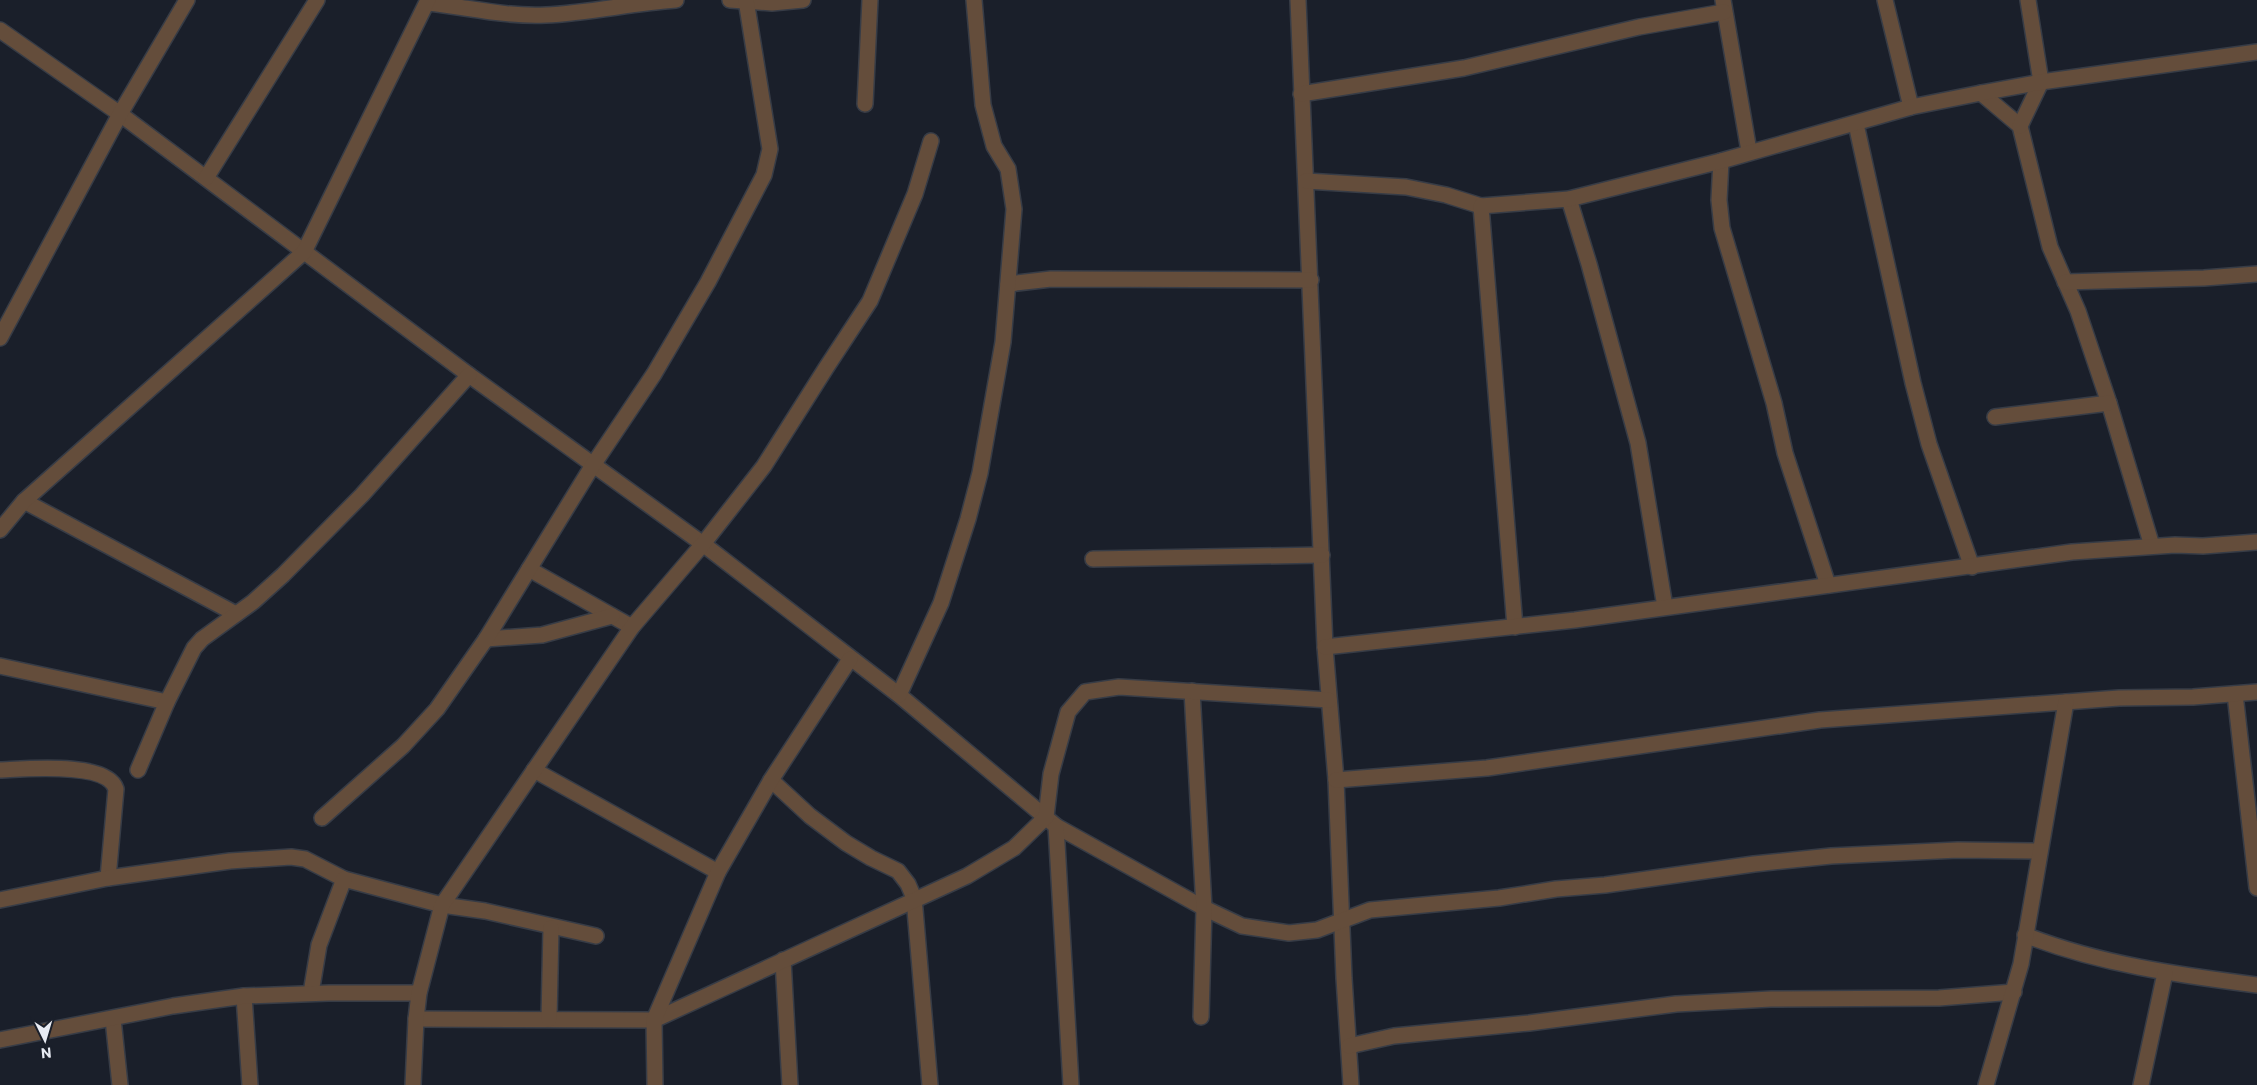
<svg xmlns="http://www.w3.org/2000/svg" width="2257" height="1085" font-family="Commissioner,sans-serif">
	<rect width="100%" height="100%" fill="#1a1f2a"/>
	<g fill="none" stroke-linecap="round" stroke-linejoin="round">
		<g stroke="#373c46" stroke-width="18">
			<g id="street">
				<path d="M730 0 772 3 803 0"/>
				<path d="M1298 0 1325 647 1336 780 1344 978 1351 1085"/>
				<path d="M1723 0 1749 151"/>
				<path d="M1885 0 1911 107"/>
				<path d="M428 3C467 7 506 17 546 15 590 13 632 3 676 0"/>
				<path d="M0 30 120 114 469 375 703 544 899 695 1056 826 1204 908 1242 926 1289 933 1317 930 1370 910 1499 898 1556 889 1605 885 1754 864 1831 856 1958 850 2039 851"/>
				<path d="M1981 93 2020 126 2050 247 2078 311 2109 403 2152 546"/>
				<path d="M1301 94 1464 68 1639 27 1724 12"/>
				<path d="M865 104 870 0"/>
				<path d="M1856 124 1913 383 1929 444 1972 567"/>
				<path d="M2020 126 2041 82 2028 0"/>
				<path d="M1721 161 1719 200 1722 228 1774 403 1785 453 1828 585"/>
				<path d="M206 178 317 0"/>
				<path d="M1306 181 1406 187 1446 195 1481 206"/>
				<path d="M1569 199 1589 264 1638 443 1665 607"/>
				<path d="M2065 282 2204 278 2257 274"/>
				<path d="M1008 284 1051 279 1311 280"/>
				<path d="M0 338 120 114 187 0"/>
				<path d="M1995 417 2109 403"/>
				<path d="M24 501 236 614"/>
				<path d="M0 530 24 501 304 252 428 0"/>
				<path d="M1093 559 1322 555"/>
				<path d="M529 569 632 627"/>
				<path d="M1515 627 1481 206 1569 199 1721 161 1911 107 1981 93 2041 82 2257 52"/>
				<path d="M486 639 542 635 612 616"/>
				<path d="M1325 647 1575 620 2072 552 2175 545 2203 546 2257 542"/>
				<path d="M0 666 167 702"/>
				<path d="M1192 691 1204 908 1201 1017"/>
				<path d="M2235 694 2257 888"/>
				<path d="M899 695 941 603 968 519 980 473 1003 342 1014 209 1008 169 994 146 983 105 974 0"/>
				<path d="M0 770C25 769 107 761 116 789L108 878"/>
				<path d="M138 770 167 702 194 648 202 639 253 602 283 575 362 495 469 375"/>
				<path d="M534 770 718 872"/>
				<path d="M771 780 810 816 846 843 871 858 898 871 908 884 914 898 930 1085"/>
				<path d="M1336 780 1487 768 1820 720 2119 698 2193 697 2257 692"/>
				<path d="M322 818 403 746 437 709 486 639 593 465 654 374 708 282 764 175 770 149 746 0"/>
				<path d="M1056 826 1071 1085"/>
				<path d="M0 900 108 878 230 861 291 857 305 859 344 879 442 905 485 911 596 936"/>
				<path d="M2025 935C2099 964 2178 975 2257 985"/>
				<path d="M783 960 790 1085"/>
				<path d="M311 993 319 945 344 879"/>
				<path d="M244 996 250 1085"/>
				<path d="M113 1019 120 1085"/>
				<path d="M416 1019 654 1020 967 876 1014 848 1046 817 1051 774 1068 712 1085 692 1119 687 1329 700"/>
				<path d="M549 1019 551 928"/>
				<path d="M0 1040 173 1006 244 996 329 993H419"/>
				<path d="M1349 1046 1394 1036 1529 1023 1676 1004 1771 999 1939 998 2014 992"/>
				<path d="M413 1085 416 1019 419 993 442 905 632 627 703 544 764 466 826 368 870 301 915 194 931 141"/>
				<path d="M655 1085 654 1020 718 872 771 780 850 659"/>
				<path d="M1986 1085 2021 964 2066 702"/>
				<path d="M2141 1085 2165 973"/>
			</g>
		</g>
		<use href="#street" stroke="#644d3b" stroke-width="15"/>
	</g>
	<g transform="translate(45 1040) rotate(175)" stroke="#1a1f2a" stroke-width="4" paint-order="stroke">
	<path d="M0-4L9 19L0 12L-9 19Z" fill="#e8ebf3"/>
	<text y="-8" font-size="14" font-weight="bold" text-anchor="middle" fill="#e8ebf3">N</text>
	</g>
</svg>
